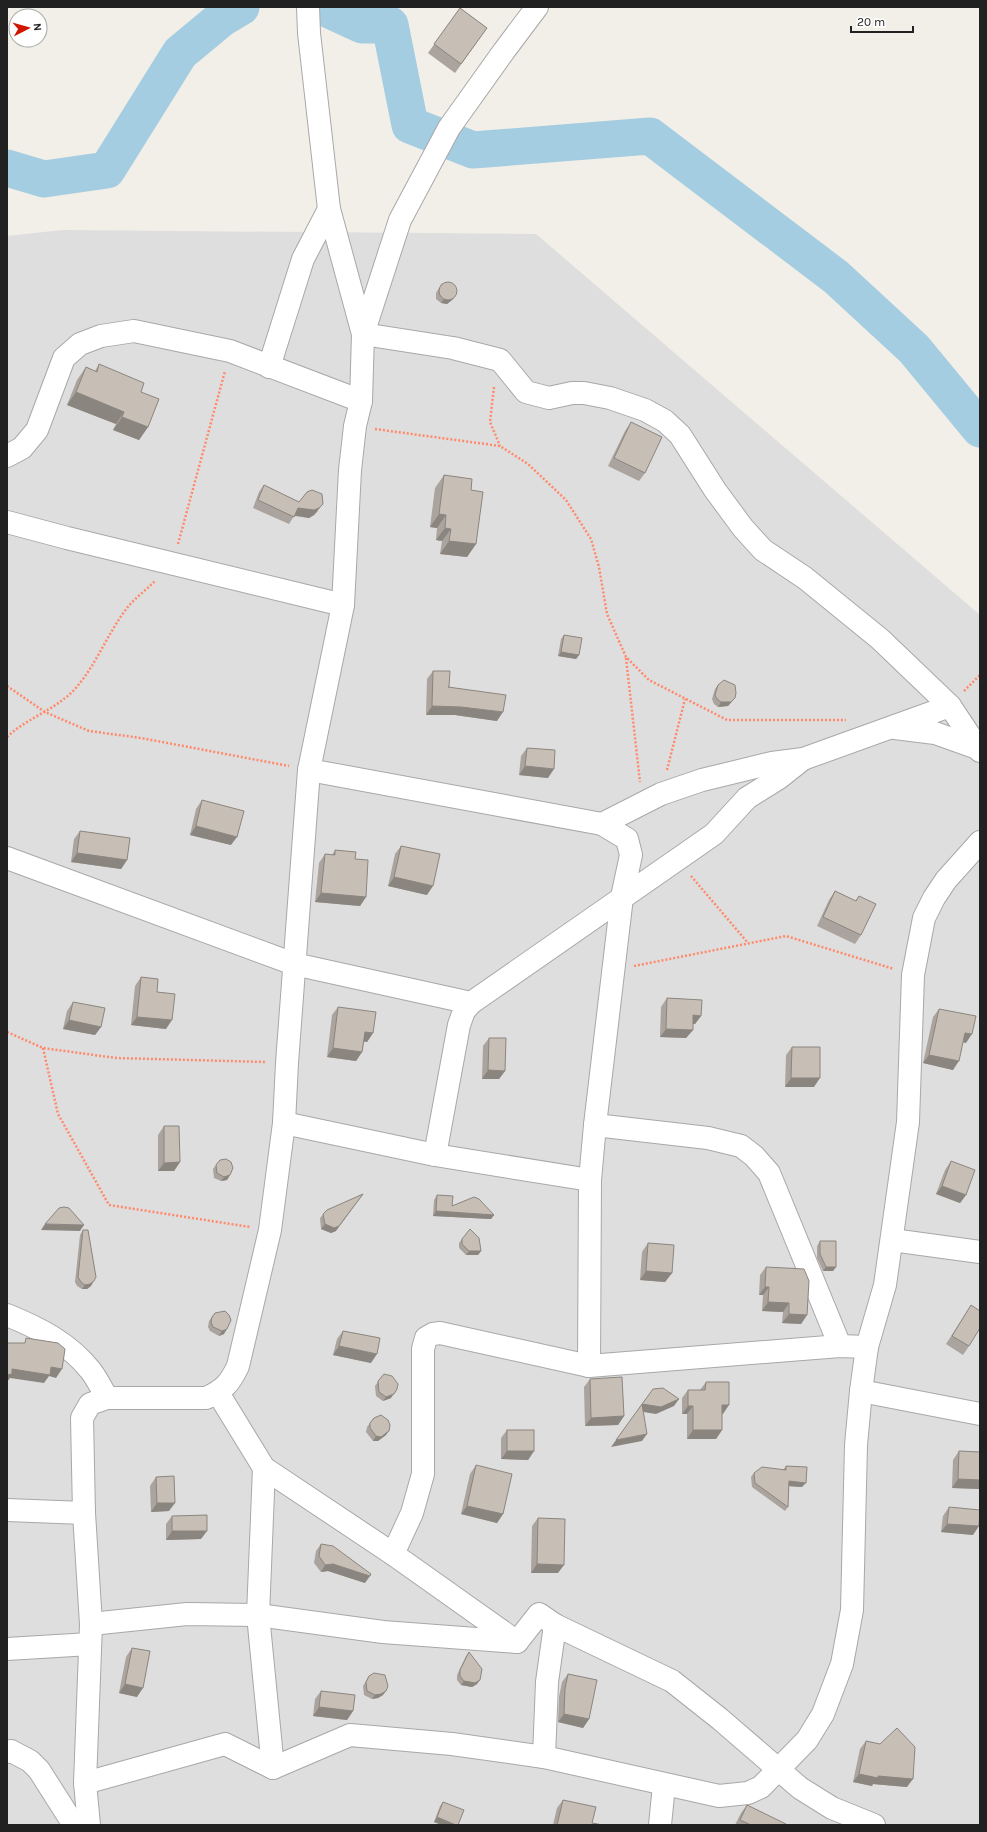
<svg xmlns="http://www.w3.org/2000/svg" width="987" height="1832" font-family="Karla,sans-serif">
	<rect width="100%" height="100%" fill="#f1efe7"/>
	<path fill="#dfdede" d="M62 230 536 234 980 615V1825H7V236Z"/>
	<g fill="none" stroke-linecap="round" stroke-linejoin="round">
		<g stroke="#a5cde1" stroke-width="37">
			<path d="M323 7 362 25H390L410 125 473 150 650 136 836 277 914 349 980 429"/>
			<path d="M7 168 44 179 107 170 180 53 221 19 241 7"/>
		</g>
		<g stroke="#a8a8a8" stroke-width="24">
			<g id="minor">
				<path d="M308 7 309 33 329 209 363 334 453 348 500 360 526 392 549 398 572 393H584L610 398 645 410 665 421 680 435 715 490 743 528 763 550 805 578 880 639 950 706 980 751"/>
				<path d="M269 367 303 259 329 209"/>
				<path d="M7 456 22 448 37 430 64 358 80 344 101 336 134 331 230 351 361 401"/>
				<path d="M7 522 67 538 343 605"/>
				<path d="M895 728 935 733 977 748"/>
				<path d="M309 770 602 824 661 794 702 780 772 763 803 759 950 706"/>
				<path d="M7 858 294 964 471 1003 714 834 747 798 779 778 803 759"/>
				<path d="M284 1123 435 1155 590 1180"/>
				<path d="M595 1125 708 1138 741 1146 754 1156 769 1173 840 1346"/>
				<path d="M435 1155 459 1025 464 1011 471 1003"/>
				<path d="M892 1240 980 1252"/>
				<path d="M7 1315C39 1328 69 1343 91 1371 97 1379 102 1389 107 1398"/>
				<path d="M589 1366 590 1180 595 1125 622 897 631 855 627 839 602 824"/>
				<path d="M861 1391 980 1414"/>
				<path d="M218 1393 264 1468 393 1554 517 1642 539 1614 555 1625 672 1681 720 1719 800 1788 832 1808 874 1825"/>
				<path d="M264 1468 258 1615 273 1768"/>
				<path d="M7 1510 84 1513"/>
				<path d="M393 1554 412 1513 423 1474V1349L426 1338 433 1334 440 1333 589 1366 840 1346 867 1347"/>
				<path d="M91 1624 187 1614 258 1615 383 1632 517 1642"/>
				<path d="M7 1649 90 1644"/>
				<path d="M7 1752 11 1751 30 1761 39 1770 74 1825"/>
				<path d="M544 1757 547 1682 555 1625"/>
				<path d="M85 1783 225 1744 273 1768 350 1735 452 1744 544 1757 719 1796 748 1793 761 1787 807 1740 823 1714 842 1664 852 1610 856 1445 861 1391 867 1347 885 1285 908 1122 913 975 924 918 934 898 946 880 980 842"/>
				<path d="M89 1825 85 1783 91 1624 84 1513 82 1418 90 1404 107 1398H206C224 1390 230 1383 238 1366L270 1230 284 1123 287 1063 309 770 343 605 350 470 355 426 361 401 363 334 400 220 449 128 504 51 537 7"/>
				<path d="M660 1825 664 1785"/>
			</g>
		</g>
		<g stroke="#ff896a" stroke-width="2.5" stroke-dasharray="2 2" stroke-linecap="butt">
			<path d="M494 387 490 422 500 446"/>
			<path d="M375 429 500 446 528 464 566 500 591 539 599 567 607 614 626 657 649 680 727 720H846"/>
			<path d="M178 544 225 371"/>
			<path d="M626 658 640 782"/>
			<path d="M7 686 45 712 89 731 141 738 289 766"/>
			<path d="M964 691 980 675"/>
			<path d="M7 737C27 718 55 710 74 690 96 666 107 634 127 608 135 598 146 590 155 581"/>
			<path d="M667 770 685 699"/>
			<path d="M691 876 748 943"/>
			<path d="M634 966 786 936 894 969"/>
			<path d="M7 1032 43 1048 116 1058 266 1062"/>
			<path d="M43 1048 58 1114 109 1205 250 1227"/>
		</g>
		<use href="#minor" stroke="#fff" stroke-width="22"/>
	</g>
	<g fill="#aba39d">
		<path d="M460 8 487 28 455 73 428 53Z"/>
		<path d="M442 283 455 296 452 300 447 304 441 303 436 299V293Z"/>
		<path d="M99 364 141 392 148 427 139 440 113 430 116 424 67 405 77 380 86 367 95 371Z"/>
		<path d="M631 422 645 473 639 481 608 466 625 431Z"/>
		<path d="M444 475 471 490 476 544 467 557 440 554 442 541 436 540 437 528 430 527 435 488Z"/>
		<path d="M264 485 299 502 318 511 314 515 309 518 294 516 289 524 253 508 259 492Z"/>
		<path d="M564 635 579 655 576 659 558 656 561 639Z"/>
		<path d="M433 671 448 688 497 721 455 715H426L427 679Z"/>
		<path d="M718 685 735 698 728 706 718 707 714 704 712 699 715 689Z"/>
		<path d="M527 748 548 778 519 775 521 756Z"/>
		<path d="M202 800 231 845 190 835 196 809Z"/>
		<path d="M80 831 127 860 121 869 71 862 74 839Z"/>
		<path d="M401 846 427 895 388 886 395 854Z"/>
		<path d="M335 850 355 859 366 897 360 906 315 902 319 863 325 854 332 855Z"/>
		<path d="M835 891 855 901 859 896 861 935 855 944 817 926 829 900Z"/>
		<path d="M141 977 166 1029 131 1025 135 986Z"/>
		<path d="M667 998 701 1016 695 1024H693V1030L686 1038 660 1037 661 1007Z"/>
		<path d="M73 1002 101 1027 95 1035 63 1029 67 1011Z"/>
		<path d="M338 1007 373 1033 367 1042 364 1041 362 1052 356 1061 327 1057 332 1015Z"/>
		<path d="M939 1009 966 1043 963 1042 953 1070 923 1063 933 1017Z"/>
		<path d="M489 1038 505 1071 499 1079H482L483 1046Z"/>
		<path d="M792 1047 814 1087H785L786 1055Z"/>
		<path d="M164 1126 180 1162 174 1171H158V1135Z"/>
		<path d="M951 1161 966 1195 960 1203 936 1194 945 1170Z"/>
		<path d="M216 1165 230 1175 227 1180 221 1181 214 1178 213 1169Z"/>
		<path d="M437 1195 452 1206 494 1215 491 1219 433 1216 434 1200Z"/>
		<path d="M327 1210 336 1231 331 1233 321 1229 320 1218Z"/>
		<path d="M83 1230 91 1286 87 1289H82L77 1286 75 1282 80 1235Z"/>
		<path d="M462 1239 481 1251 478 1255H466L459 1248V1243Z"/>
		<path d="M820 1241 836 1267 833 1271H823L817 1258V1246Z"/>
		<path d="M648 1243 672 1273 665 1282 640 1280 642 1252Z"/>
		<path d="M766 1267 807 1315 801 1324 782 1323 783 1312 762 1311 763 1295H759L760 1275Z"/>
		<path d="M971 1305 969 1346 963 1355 946 1344Z"/>
		<path d="M215 1313 224 1334 219 1336 210 1331 208 1327 209 1321Z"/>
		<path d="M343 1331 371 1363 333 1355 337 1339Z"/>
		<path d="M384 1374 391 1398 383 1401 376 1396 375 1386Z"/>
		<path d="M590 1379 624 1416 618 1425 585 1426 584 1387Z"/>
		<path d="M706 1382 723 1414 722 1413V1430L716 1439H687V1414H682V1398L688 1390H700Z"/>
		<path d="M374 1418 386 1435 378 1441H373L366 1432 367 1427Z"/>
		<path d="M507 1430 534 1451 528 1460 501 1459V1438Z"/>
		<path d="M959 1451 980 1452V1489L952 1488 953 1460Z"/>
		<path d="M476 1465 503 1514 497 1523 461 1514 470 1474Z"/>
		<path d="M786 1466 802 1487 789 1486 788 1507 785 1511 752 1487 751 1477 754 1473 783 1470Z"/>
		<path d="M156 1477 169 1511 151 1512 150 1486Z"/>
		<path d="M949 1507 973 1535 941 1532 943 1516Z"/>
		<path d="M172 1516 201 1539 166 1540V1524Z"/>
		<path d="M538 1518 558 1573H531L532 1526Z"/>
		<path d="M321 1544 365 1583 328 1571 321 1572 314 1563 316 1551Z"/>
		<path d="M132 1648 137 1697 119 1693 126 1657Z"/>
		<path d="M469 1652 477 1684 472 1687 461 1685 457 1680V1675L466 1656Z"/>
		<path d="M568 1674 589 1719 583 1728 558 1722 559 1697 562 1682Z"/>
		<path d="M369 1676 383 1695 378 1698 372 1699 364 1695 363 1686Z"/>
		<path d="M321 1691 353 1711 347 1720 313 1716 315 1699Z"/>
		<path d="M866 1741 907 1787 873 1784 872 1786 853 1782 860 1749Z"/>
		<path d="M563 1800 592 1823 603 1825H553L557 1808Z"/>
		<path d="M443 1802 458 1825H442L434 1822 440 1806Z"/>
		<path d="M747 1805 785 1825H735L741 1813Z"/>
	</g>
	<g fill="#8b857f">
		<path d="M455 296 452 300 447 304 441 303 444 299Z"/>
		<path d="M76 392 124 412 116 424 67 405Z"/>
		<path d="M122 417 148 427 139 440 113 430Z"/>
		<path d="M323 504 314 515 309 518 293 515 298 508Z"/>
		<path d="M439 514 446 515 437 528 430 527Z"/>
		<path d="M445 528 451 529 442 541 436 540Z"/>
		<path d="M449 541 476 544 467 557 440 554Z"/>
		<path d="M561 652 579 655 576 659 558 656Z"/>
		<path d="M735 698 728 706 718 707 721 702Z"/>
		<path d="M432 706 461 707 503 712 497 721 455 715H426Z"/>
		<path d="M525 766 554 769 548 778 519 775Z"/>
		<path d="M196 826 237 837 231 845 190 835Z"/>
		<path d="M77 853 127 860 121 869 71 862Z"/>
		<path d="M394 877 433 886 427 895 388 886Z"/>
		<path d="M321 893 366 897 360 906 315 902Z"/>
		<path d="M693 1015 701 1016 695 1024H687Z"/>
		<path d="M137 1017 172 1020 166 1029 131 1025Z"/>
		<path d="M69 1020 101 1027 95 1035 63 1029Z"/>
		<path d="M666 1029 693 1030 686 1038 660 1037Z"/>
		<path d="M365 1032 373 1033 367 1042 359 1041Z"/>
		<path d="M965 1033 972 1034 966 1043 959 1041Z"/>
		<path d="M333 1048 362 1052 356 1061 327 1057Z"/>
		<path d="M929 1055 959 1061 953 1070 923 1063Z"/>
		<path d="M488 1070 505 1071 499 1079H482Z"/>
		<path d="M791 1078H820L814 1087H785Z"/>
		<path d="M180 1162 174 1171H158L164 1163Z"/>
		<path d="M230 1175 227 1180 221 1181 224 1177Z"/>
		<path d="M942 1186 966 1195 960 1203 936 1194Z"/>
		<path d="M363 1194 336 1231 331 1233 321 1229 325 1224Z"/>
		<path d="M436 1211 494 1215 491 1219 433 1216Z"/>
		<path d="M45 1224 84 1225 80 1231 41 1230Z"/>
		<path d="M469 1251H481L478 1255H466Z"/>
		<path d="M826 1267H836L833 1271H823Z"/>
		<path d="M646 1271 672 1273 665 1282 640 1280Z"/>
		<path d="M94 1281 91 1286 87 1289H82L85 1285Z"/>
		<path d="M765 1287H769L763 1295H759Z"/>
		<path d="M768 1302 789 1303 783 1312 762 1311Z"/>
		<path d="M789 1314 807 1315 801 1324 782 1323Z"/>
		<path d="M227 1329 224 1334 219 1336 222 1331Z"/>
		<path d="M339 1346 377 1354 371 1363 333 1355Z"/>
		<path d="M51 1367 62 1369 56 1378 49 1376 44 1383 10 1378 7 1382V1375L12 1369Z"/>
		<path d="M397 1389 391 1398 383 1401 386 1397Z"/>
		<path d="M679 1399 674 1406 656 1414 637 1411 642 1404Z"/>
		<path d="M722 1405H729L723 1414 716 1413Z"/>
		<path d="M688 1406H693L687 1414H682Z"/>
		<path d="M624 1416 618 1425 585 1426 591 1418Z"/>
		<path d="M693 1430H722L716 1439H687Z"/>
		<path d="M389 1431 386 1435 378 1441H373L376 1436Z"/>
		<path d="M647 1434 642 1441 611 1447 616 1440Z"/>
		<path d="M507 1451H534L528 1460 501 1459Z"/>
		<path d="M958 1479 980 1480V1489L952 1488Z"/>
		<path d="M789 1481 806 1483 802 1487 786 1486Z"/>
		<path d="M157 1503H175L169 1511 151 1512Z"/>
		<path d="M467 1506 503 1514 497 1523 461 1514Z"/>
		<path d="M947 1524 979 1526 973 1535 941 1532Z"/>
		<path d="M172 1531H207L201 1539 166 1540Z"/>
		<path d="M333 1564 370 1576 365 1583 328 1571 321 1572 325 1565Z"/>
		<path d="M537 1564 564 1565 558 1573H531Z"/>
		<path d="M480 1680 477 1684 472 1687 461 1685 464 1681Z"/>
		<path d="M125 1684 143 1688 137 1697 119 1693Z"/>
		<path d="M386 1691 383 1695 378 1698 372 1699 375 1695Z"/>
		<path d="M319 1707 353 1711 347 1720 313 1716Z"/>
		<path d="M564 1714 589 1719 583 1728 558 1722Z"/>
		<path d="M859 1774 913 1779 907 1787 873 1784 872 1786 853 1782Z"/>
		<path d="M437 1817 456 1825H442L434 1822Z"/>
	</g>
	<g fill="#c7beb6" stroke="#8b857f">
		<path d="M460 8 487 28 461 64 434 44Z"/>
		<circle cx="448" cy="291" r="9"/>
		<path d="M99 364 144 383 141 392 159 399 148 427 122 417 124 412 76 392 86 367 97 372Z"/>
		<path d="M631 422 662 437 645 473 614 458Z"/>
		<path d="M444 475 472 479 471 490 483 492 476 544 449 541 451 529 445 528 446 515 439 514Z"/>
		<path d="M264 485 299 502 307 492 312 490 322 494 323 504 319 508 314 510 298 508 294 517 258 500Z"/>
		<path d="M564 635 582 638 579 655 561 652Z"/>
		<path d="M433 671H450L449 687H448L506 695 503 712 461 707 432 706Z"/>
		<path d="M724 680 735 685 736 693 735 698 731 702H721L717 699 715 695 718 685Z"/>
		<path d="M527 748 555 750 554 769 525 766Z"/>
		<path d="M202 800 244 811 237 837 196 826Z"/>
		<path d="M80 831 130 838 127 860 77 853Z"/>
		<path d="M401 846 440 854 433 886 394 877Z"/>
		<path d="M335 850 356 852 355 859 368 860 366 897 321 893 325 854 335 855Z"/>
		<path d="M835 891 856 901 859 896 876 904 861 935 823 917Z"/>
		<path d="M141 977 158 979 157 992 175 994 172 1020 137 1017Z"/>
		<path d="M667 998 702 1000 701 1016 693 1015V1030L666 1029Z"/>
		<path d="M73 1002 105 1008 101 1027 69 1020Z"/>
		<path d="M338 1007 376 1012 373 1033 365 1032 362 1052 333 1048Z"/>
		<path d="M939 1009 976 1016 972 1034 965 1033 959 1061 929 1055Z"/>
		<path d="M489 1038H506L505 1071 488 1070Z"/>
		<path d="M792 1047H820V1078H791Z"/>
		<path d="M164 1126H179L180 1162 164 1163Z"/>
		<path d="M226 1159 231 1162 233 1168 230 1175 224 1177 217 1173 216 1165 220 1160Z"/>
		<path d="M951 1161 975 1170 966 1195 942 1186Z"/>
		<path d="M363 1194 339 1226 334 1228 325 1224 323 1214 327 1210Z"/>
		<path d="M437 1195 453 1196 452 1206 474 1197 479 1199 494 1215 436 1211Z"/>
		<path d="M64 1207 69 1208 84 1225 45 1224 59 1208Z"/>
		<path d="M470 1229 479 1238 481 1251H469L462 1244V1239Z"/>
		<path d="M83 1230H88L96 1277 94 1281 90 1284 85 1285 81 1282 78 1277Z"/>
		<path d="M820 1241H836V1267H826L820 1254Z"/>
		<path d="M648 1243 674 1245 672 1273 646 1271Z"/>
		<path d="M766 1267 804 1269 809 1281 807 1315 789 1314V1303L768 1302 769 1287H765Z"/>
		<path d="M971 1305 980 1311V1328L969 1346 952 1336Z"/>
		<path d="M225 1311 229 1315 231 1320 227 1329 222 1331 213 1327 211 1322 212 1317 215 1313Z"/>
		<path d="M343 1331 380 1338 377 1354 339 1346Z"/>
		<path d="M26 1338 58 1343 65 1349 62 1369 51 1367 50 1375 12 1369V1374L7 1375V1343H25Z"/>
		<path d="M384 1374 392 1376 398 1384 397 1389 394 1394 386 1397 379 1392 378 1381Z"/>
		<path d="M622 1377 624 1416 591 1418 590 1379Z"/>
		<path d="M706 1382H729V1405H722V1430H693V1406H688V1390H705Z"/>
		<path d="M663 1388 679 1399 661 1407 642 1404 647 1434 616 1440 653 1389Z"/>
		<path d="M381 1415 388 1420 390 1425 389 1431 381 1437 376 1436 370 1428V1423L374 1418Z"/>
		<rect x="507" y="1430" width="27" height="21"/>
		<path d="M959 1451 980 1452V1480L958 1479Z"/>
		<path d="M476 1465 512 1474 503 1514 467 1506Z"/>
		<path d="M786 1466 807 1467 806 1483 789 1481 788 1507 755 1483 754 1473 762 1467 786 1470Z"/>
		<path d="M174 1476 175 1503H157L156 1477Z"/>
		<path d="M949 1507 980 1510 979 1526 947 1524Z"/>
		<path d="M207 1515V1531H172V1516Z"/>
		<path d="M538 1518 565 1519 564 1565 537 1564Z"/>
		<path d="M321 1544 333 1546 371 1574 370 1576 333 1564 325 1565 319 1556Z"/>
		<path d="M132 1648 150 1651 143 1688 125 1684Z"/>
		<path d="M469 1652 482 1669 480 1680 475 1683 464 1681 460 1676V1670Z"/>
		<path d="M374 1673 385 1675 388 1686 386 1691 381 1694 375 1695 367 1691 366 1682 369 1676Z"/>
		<path d="M568 1674 597 1680 589 1719 564 1714 565 1689Z"/>
		<path d="M321 1691 355 1695 353 1711 319 1707Z"/>
		<path d="M897 1728 915 1747 913 1779 878 1776V1778L859 1774 866 1741 880 1744Z"/>
		<path d="M563 1800 596 1807 592 1823 603 1825H557Z"/>
		<path d="M443 1802 464 1810 458 1825H456L437 1817Z"/>
		<path d="M747 1805 786 1824 785 1825H751L740 1820Z"/>
	</g>
	<rect width="987" height="1832" fill="none" stroke="#212121" stroke-width="16"/>
	<g transform="translate(28 28) rotate(84)"><circle r="19" fill="#ffffff" stroke="#a6a6a6"/>
	<path d="M0-3L7 15L0 10L-7 15Z" fill="#d11600"/>
	<text y="-6" font-size="11" font-weight="bold" text-anchor="middle" fill="#212121">N</text>
	</g>
	<path d="M851 26v6h62v-6" fill="none" stroke="#212121" stroke-width="2"/>
	<text x="857" y="26" font-size="12" fill="#212121" stroke="#ffffff" stroke-width="3" paint-order="stroke">20 m</text>
</svg>
